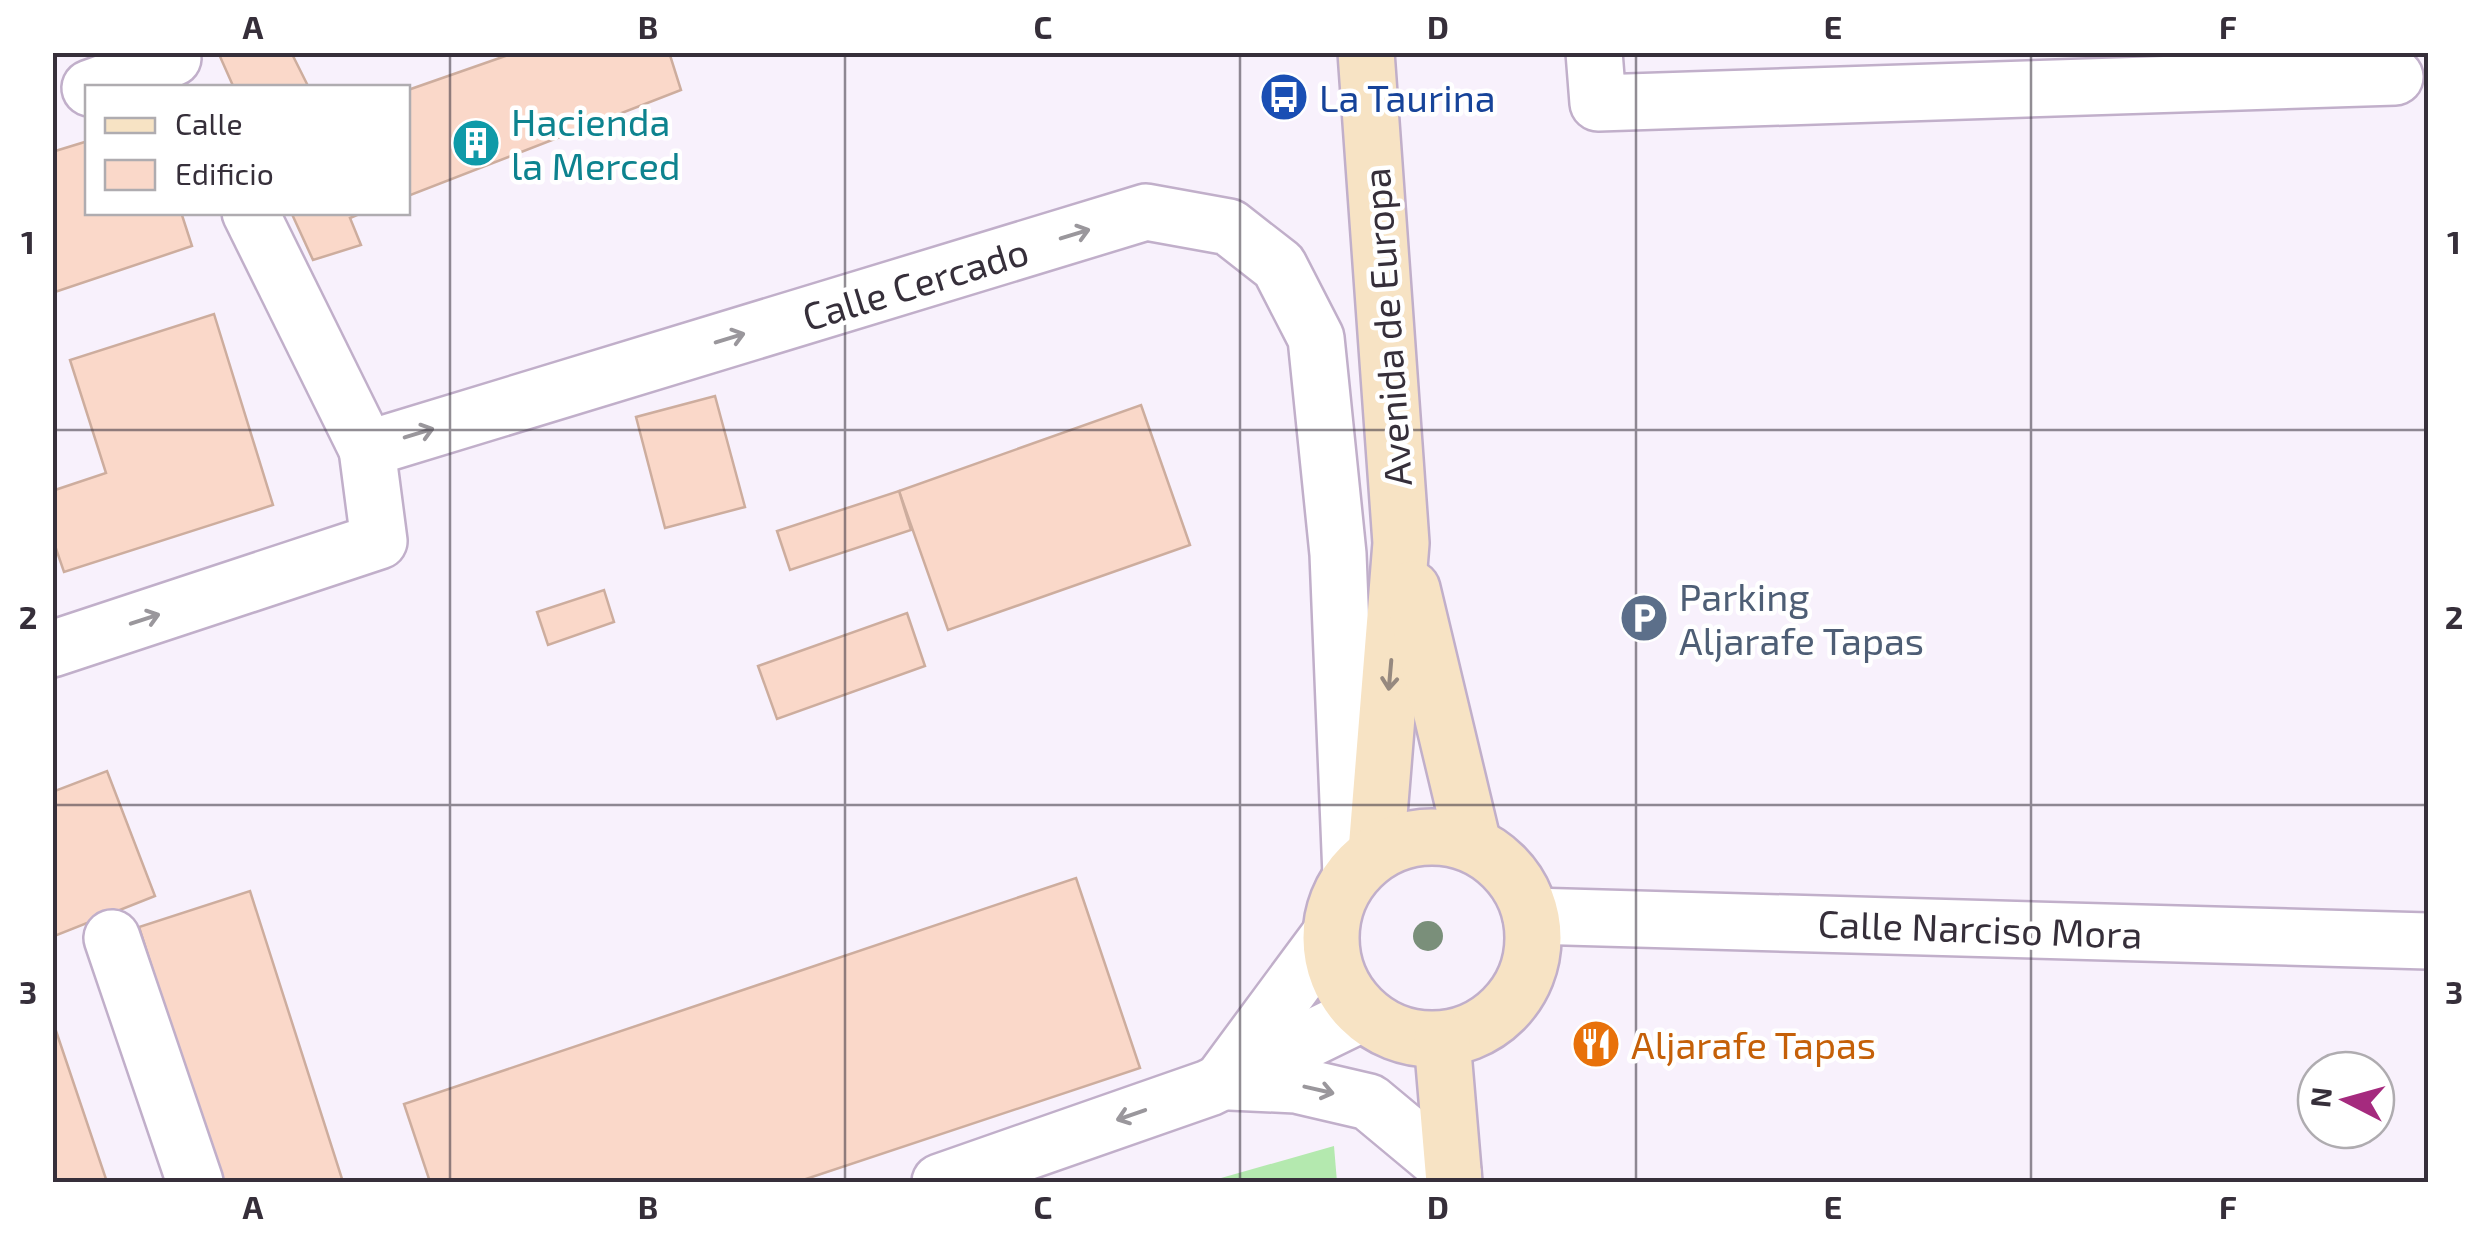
<svg xmlns="http://www.w3.org/2000/svg" width="2481" height="1235" font-family="'Exo 2',sans-serif">
	<rect width="100%" height="100%" fill="#f8f1fc"/>
	<path fill="#b4e9af" d="M1334 1146 1337 1182H1207Z"/>
	<g fill="#fad8c9" stroke="#cdad9e" stroke-width="2.5">
		<path d="M218 52H291L309 88H234Z"/>
		<path d="M517 52H669L681 90 408 196V90Z"/>
		<path d="M88 141V212H181L192 246 52 293V152Z"/>
		<path d="M291 212H364L350 218 361 245 313 260Z"/>
		<path d="M214 314 273 505 64 572 52 537V491L106 473 70 360Z"/>
		<path d="M715 396 745 507 665 528 636 417Z"/>
		<path d="M1141 405 1190 545 948 630 899 491Z"/>
		<path d="M899 491 911 530 790 570 777 531Z"/>
		<path d="M604 590 614 622 548 645 537 612Z"/>
		<path d="M907 613 925 666 777 719 758 666Z"/>
		<path d="M107 771 155 896 52 937V792Z"/>
		<path d="M1076 878 1140 1068 797 1182H430L404 1104Z"/>
		<path d="M250 891 343 1182H220L139 927Z"/>
		<path d="M52 1019 107 1182H52Z"/>
	</g>
	<g fill="none" stroke-linecap="round" stroke-linejoin="round">
		<g stroke="#c1afca" stroke-width="60">
			<g id="street">
				<path d="M1594 52 1598 103 2395 77"/>
				<path d="M90 88 173 58"/>
				<path d="M250 212 367 449"/>
				<path d="M52 649 379 541 367 449 1146 212 1229 227 1279 266 1316 338 1338 554 1351 876"/>
				<path d="M1531 916 2428 941"/>
				<path d="M112 938 195 1182"/>
				<path d="M1224 1078 1329 936"/>
				<path d="M1230 1082 1296 1085 1369 1102 1453 1172"/>
				<path d="M940 1182 1209 1088 1363 1013"/>
			</g>
		</g>
		<g stroke="#c1afca" stroke-width="60">
			<g id="secondary">
				<path d="M1366 52 1401 543 1376 852"/>
				<path d="M1412 589 1473 844"/>
				<circle cx="1432" cy="938" r="101"/>
				<path d="M1442 1040 1454 1182"/>
			</g>
		</g>
		<use href="#street" stroke="#fff" stroke-width="55"/>
		<use href="#secondary" stroke="#f7e3c4" stroke-width="55"/>
	</g>
	<circle fill="#7a8f7a" cx="1428" cy="936" r="15"/>
	<defs><path id="oneway-shaft" d="M-6 0H5M1.5-3L5.5 0L1.5 3" fill="none" stroke-width="1.6" stroke-linecap="round" stroke-linejoin="round" transform="scale(2.5)"/></defs>
	<g stroke="#9a979c">
		<use href="#oneway-shaft" transform="translate(1075 234) rotate(-17)"/>
		<use href="#oneway-shaft" transform="translate(730 338) rotate(-17)"/>
		<use href="#oneway-shaft" transform="translate(419 433) rotate(-17)"/>
		<use href="#oneway-shaft" transform="translate(145 619) rotate(-18)"/>
		<use href="#oneway-shaft" transform="translate(1319 1090) rotate(13)"/>
		<use href="#oneway-shaft" transform="translate(1131 1115) rotate(161)"/>
	</g>
	<use stroke="#96897f" href="#oneway-shaft" transform="translate(1390 675) rotate(95)"/>
	<path fill="none" stroke="#362f3a" stroke-width="2.5" stroke-opacity="0.55" d="M450 52V1182M845 52V1182M1240 52V1182M1636 52V1182M2031 52V1182M52 430H2428M52 805H2428"/>
	<defs>
		<g id="bus-disc" transform="scale(2.5)"><circle r="9.5" fill="#1a4fb4" stroke="#fff"/><path d="M-5-6H5V4H4V6H2V4H-2V6H-4V4H-5ZM-3.5-4V0h7V-4ZM-3.5 1.2v1.5H-2V1.2ZM2 1.2v1.5H3.5V1.2Z" fill="#fff"/></g>
		<g id="building-disc" transform="scale(2.5)"><circle r="9.5" fill="#0f9aa8" stroke="#fff"/><path d="M-4-6H4V6H1V3H-1V6H-4ZM-2.5-4.3h1.7v1.8h-1.7ZM.8-4.3h1.7v1.8H.8ZM-2.5-1h1.7V.8h-1.7ZM.8-1h1.7V.8H.8Z" fill="#fff"/></g>
		<g id="parking-disc" transform="scale(2.5)"><circle r="9.5" fill="#5c6f8a" stroke="#fff"/><path d="M-3.5-5.5H1a3.5 3.5 0 0 1 0 7H-1V5.5H-3.5ZM-1-3.4V-.6H.8a1.4 1.4 0 0 0 0-2.8Z" fill="#fff"/></g>
		<g id="restaurant-disc" transform="scale(2.5)"><circle r="9.5" fill="#e8710a" stroke="#fff"/><path d="M-5-6h1v4h1v-4h1v4h1v-4h1v5L-1.5 .5V6h-2V.5L-5-1ZM5-6V6H3V1.5H1.5Q1.5-4 5-6Z" fill="#fff"/></g>
	</defs>
	<g fill-rule="evenodd">
		<use href="#bus-disc" x="1284" y="97"/>
		<use href="#building-disc" x="476" y="143"/>
		<use href="#parking-disc" x="1644" y="618"/>
		<use href="#restaurant-disc" x="1596" y="1044"/>
	</g>
	<g text-anchor="middle" dominant-baseline="central" stroke-width="9" stroke-linejoin="round" paint-order="stroke">
		<g font-size="38" fill="#164399" stroke="#fff" text-anchor="start">
			<text x="1319" y="97">La Taurina</text>
		</g>
		<g font-size="38" fill="#0d838f" stroke="#fff" text-anchor="start">
			<text x="511" y="121">Hacienda<tspan x="511" dy="44">la Merced</tspan></text>
		</g>
		<g font-size="38" fill="#362f3a" stroke="#fff">
			<text transform="translate(915 283) rotate(-17)">Calle Cercado</text>
			<text transform="translate(1386 327) rotate(-94)">Avenida de Europa</text>
			<text transform="translate(1980 928) rotate(2)">Calle Narciso Mora</text>
		</g>
		<g font-size="38" fill="#4e5e75" stroke="#fff" text-anchor="start">
			<text x="1679" y="596">Parking<tspan x="1679" dy="44">Aljarafe Tapas</tspan></text>
		</g>
		<g font-size="38" fill="#c56008" stroke="#fff" text-anchor="start">
			<text x="1631" y="1044">Aljarafe Tapas</text>
		</g>
	</g>
	<rect width="2481" height="1235" fill="none" stroke="#ffffff" stroke-width="110"/>
	<rect x="85" y="85" width="325" height="130" fill="#ffffff" stroke="#afacb0" stroke-width="2.5"/>
	<rect x="105" y="118" width="50" height="15" fill="#f7e3c4" stroke="#afacb0" stroke-width="2.5"/>
	<text x="175" y="135" font-size="30" fill="#362f3a">Calle</text>
	<rect x="105" y="160" width="50" height="30" fill="#fad8c9" stroke="#afacb0" stroke-width="2.5"/>
	<text x="175" y="185" font-size="30" fill="#362f3a">Edificio</text>
	<g transform="translate(2346 1100) rotate(276)"><circle r="48" fill="#ffffff" stroke="#afacb0" stroke-width="2.5"/>
	<path d="M0-8L18 38L0 25L-18 38Z" fill="#a52a7e"/>
	<text y="-15" font-size="28" font-weight="bold" text-anchor="middle" fill="#362f3a">N</text>
	</g>
	<rect x="55" y="55" width="2371" height="1125" fill="none" stroke="#362f3a" stroke-width="4"/>
	<g font-size="32" text-anchor="middle" font-weight="bold" fill="#362f3a">
		<text x="253" y="39">A</text>
		<text x="648" y="39">B</text>
		<text x="1043" y="39">C</text>
		<text x="1438" y="39">D</text>
		<text x="1833" y="39">E</text>
		<text x="2228" y="39">F</text>
		<text x="28" y="254">1</text>
		<text x="2454" y="254">1</text>
		<text x="28" y="629">2</text>
		<text x="2454" y="629">2</text>
		<text x="28" y="1004">3</text>
		<text x="2454" y="1004">3</text>
		<text x="253" y="1219">A</text>
		<text x="648" y="1219">B</text>
		<text x="1043" y="1219">C</text>
		<text x="1438" y="1219">D</text>
		<text x="1833" y="1219">E</text>
		<text x="2228" y="1219">F</text>
	</g>
</svg>
